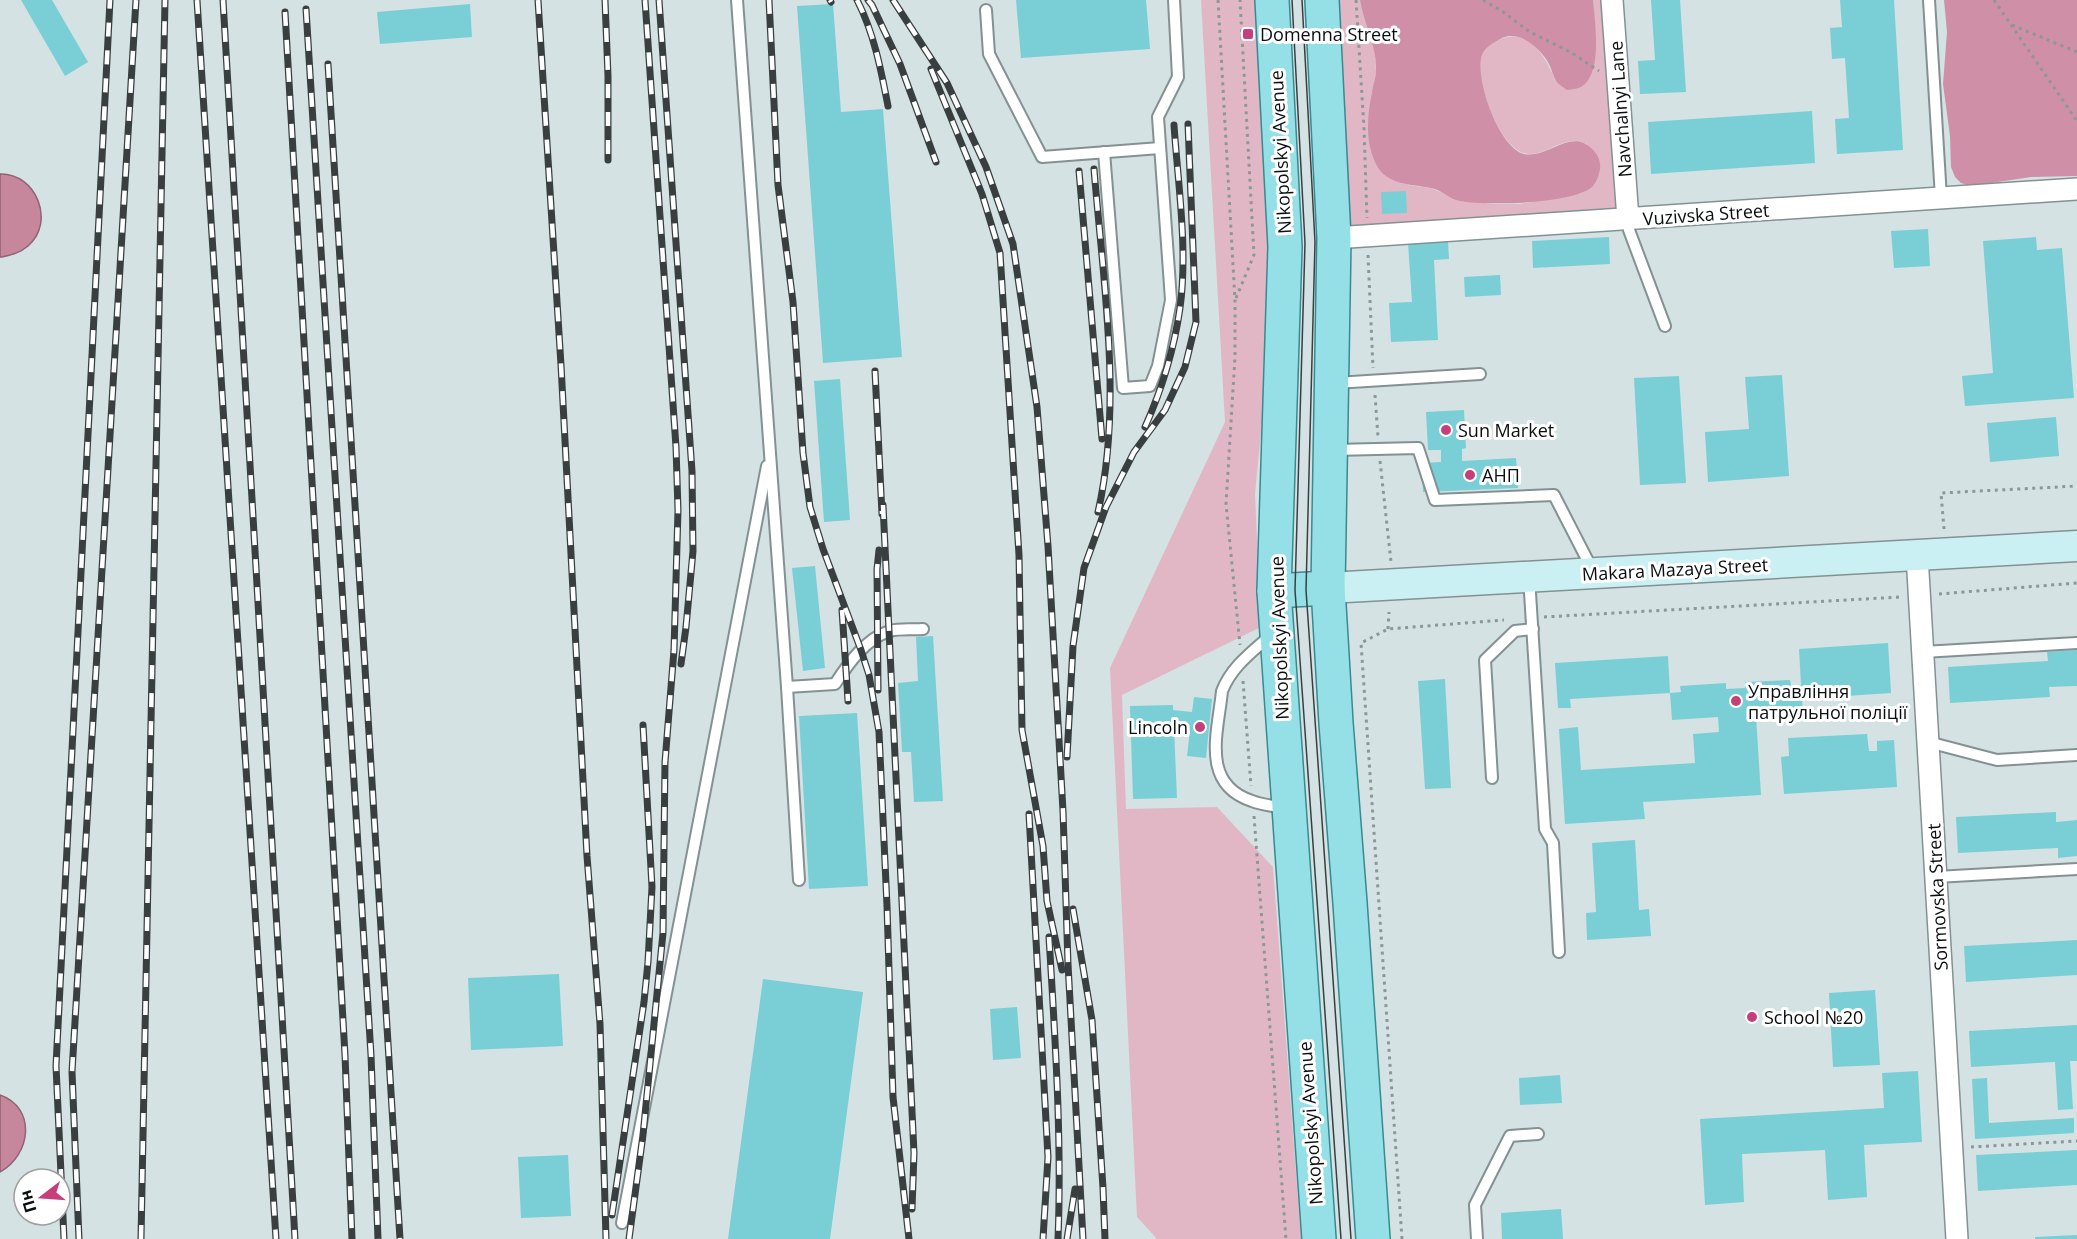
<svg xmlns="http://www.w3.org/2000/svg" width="2077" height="1239" font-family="'Open Sans',sans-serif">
	<rect width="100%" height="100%" fill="#d4e2e3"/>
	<g fill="#e2b7c5">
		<path d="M1201 0H1266L1279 244 1255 494 1261 627 1122 695 1126 809 1217 807 1273 867 1301 1239H1157L1137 1217 1110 668 1225 422Z"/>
		<path d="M1330 0H1360L1375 50 1376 72 1368 124 1408 185 1431 188 1461 201 1494 204H1519L1582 193 1587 144C1583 143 1578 141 1574 141 1556 141 1539 160 1521 152 1498 142 1473 80 1482 55 1485 49 1492 43 1498 40 1530 26 1546 58 1556 82L1596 35 1593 0H1606L1621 213 1341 231Z"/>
	</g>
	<g fill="#cf8fa6">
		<path d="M1360 0H1593C1595 22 1603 74 1581 87 1577 89 1571 89 1567 90 1563 87 1558 84 1556 81 1553 76 1552 70 1549 64 1541 49 1521 30 1502 38 1495 42 1485 47 1482 55 1474 78 1499 148 1524 154 1548 159 1571 127 1592 149 1598 154 1601 162 1600 169 1599 175 1597 181 1593 186 1576 204 1485 206 1460 201 1449 199 1442 190 1431 188 1411 184 1386 185 1376 164 1365 142 1367 116 1372 93 1373 85 1376 78 1376 70 1377 46 1364 24 1360 0Z"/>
		<path d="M1944 0H2077V176L2031 177 1971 186 1961 183 1955 177 1951 167 1950 136 1943 84 1947 32Z"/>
	</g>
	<g fill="#c6879d" stroke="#8e6372" stroke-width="1.5">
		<path d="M0 174C36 173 56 222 28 246 20 253 11 255 2 257H0Z"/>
		<path d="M0 1095C37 1108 31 1155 0 1172Z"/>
	</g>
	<g fill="#7acfd6">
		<path d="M21 0H52L88 62 65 76Z"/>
		<path d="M1016 0H1146L1150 49 1021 58Z"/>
		<path d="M1651 0H1680L1686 92 1640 94 1638 61 1655 60Z"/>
		<path d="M1840 0H1894L1903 150 1837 154 1835 119 1849 118 1845 58 1832 59 1830 28 1842 27Z"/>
		<path d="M470 4 472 37 380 44 377 12Z"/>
		<path d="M833 4 841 112 883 109 902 357 823 363 797 6Z"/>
		<path d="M1812 111 1815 163 1651 174 1648 122Z"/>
		<path d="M1406 191 1407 213 1382 214 1381 192Z"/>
		<path d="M1928 229 1930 266 1894 268 1891 231Z"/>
		<path d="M1609 237 1610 264 1533 268 1532 241Z"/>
		<path d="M2036 237 2037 250 2062 248 2074 398 1965 406 1962 376 1993 373 1983 241Z"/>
		<path d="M1448 241 1449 259 1434 260 1438 340 1391 342 1389 303 1412 302 1408 243Z"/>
		<path d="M1500 275 1501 295 1465 297 1464 277Z"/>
		<path d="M1782 375 1789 476 1708 482 1705 432 1749 429 1745 377Z"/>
		<path d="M1679 376 1686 483 1640 485 1634 378Z"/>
		<path d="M840 379 850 520 824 522 814 381Z"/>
		<path d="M1464 410 1466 448 1462 449V461L1516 458 1518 488 1423 492 1422 463 1441 462V450H1428L1426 412Z"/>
		<path d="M2056 417 2059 456 1990 462 1987 423Z"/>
		<path d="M815 566 825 668 803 671 792 568Z"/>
		<path d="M933 636 943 801 914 802 911 752H902L898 683 918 681 916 637Z"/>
		<path d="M1888 643 1891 693 1802 699 1803 713 1756 716 1761 795 1643 802 1645 819 1565 824 1559 729 1578 727 1581 770 1695 763 1693 734 1719 732 1718 717 1672 720 1670 693 1681 692 1680 686 1726 683V689L1745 688V682L1790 680 1791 685H1801L1799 649Z"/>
		<path d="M2077 650V686L2049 687 2050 697 1950 703 1948 667 2048 661 2047 652Z"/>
		<path d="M1668 656 1670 693 1570 699 1571 708H1558L1555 663Z"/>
		<path d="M1445 679 1451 788 1425 789 1418 681Z"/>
		<path d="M1194 697 1212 699 1206 758 1187 756 1190 730 1174 728 1177 798 1133 799 1130 706 1173 705V710L1192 712Z"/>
		<path d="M857 713 868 886 809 889 799 716Z"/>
		<path d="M1867 734 1869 751H1877V741L1894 740 1897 787 1784 794 1781 757 1789 756 1788 738Z"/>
		<path d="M2056 812V822L2077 820V856L2058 858V848L1958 853 1956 817Z"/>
		<path d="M1635 840 1639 910 1649 909 1651 936 1587 940 1586 913 1596 912 1592 843Z"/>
		<path d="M2077 940V975L1966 982 1964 946Z"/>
		<path d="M559 974 563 1046 471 1050 468 978Z"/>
		<path d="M763 979 863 992 830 1239H728Z"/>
		<path d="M1875 990 1880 1065 1833 1067 1829 993Z"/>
		<path d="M1017 1007 1021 1058 993 1060 990 1009Z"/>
		<path d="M2077 1025V1061H2070L2073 1109 2058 1110 2055 1062 1971 1067 1969 1031Z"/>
		<path d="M1918 1071 1922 1142 1864 1145 1867 1197 1828 1200 1825 1150 1742 1154 1744 1202 1705 1205 1700 1119 1884 1108 1882 1073Z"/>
		<path d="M1560 1075 1562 1103 1520 1105 1519 1078Z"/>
		<path d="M1987 1078 1989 1123 2074 1118V1133L1975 1139 1972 1079Z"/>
		<path d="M2077 1150V1185L1978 1191 1976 1155Z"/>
		<path d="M568 1155 571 1216 521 1218 518 1157Z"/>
		<path d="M1561 1209 1563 1239H1502L1501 1213Z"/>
		<path d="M2077 1235V1239H2035V1237Z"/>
	</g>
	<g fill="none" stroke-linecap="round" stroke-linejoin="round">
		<g stroke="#849192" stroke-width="14">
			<g id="service">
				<path d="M737 0 787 687 799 880"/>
				<path d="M1929 0 1941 198"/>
				<path d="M986 10 989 54 1042 157 1160 148"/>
				<path d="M1104 152 1123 388 1150 386 1158 366 1171 300 1158 117 1178 77 1174 0"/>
				<path d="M1628 219 1629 230 1665 326"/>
				<path d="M1335 383 1480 374"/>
				<path d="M1334 450 1418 448 1435 500 1554 495 1592 569"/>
				<path d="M1529 577 1545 829 1553 843 1559 952"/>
				<path d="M1271 635C1252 652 1232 666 1222 691 1218 732 1200 784 1252 801 1262 805 1274 806 1285 808"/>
				<path d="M1923 652 2077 643"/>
				<path d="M787 687 835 684C848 664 866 638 890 631 900 628 913 630 923 629"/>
				<path d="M1928 742 1997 760 2077 755"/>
				<path d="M1492 778 1485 660 1515 631 1533 629"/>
				<path d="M1936 877 2077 869"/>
				<path d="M622 1223 767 466"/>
				<path d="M1477 1239 1475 1205 1510 1136 1538 1134"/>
			</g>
		</g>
		<g stroke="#849192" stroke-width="24">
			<g id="minor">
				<path d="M1612 0 1628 219"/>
				<path d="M1334 238 2077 189"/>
				<path d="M1917 555 1957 1239"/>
			</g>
		</g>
		<g stroke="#849192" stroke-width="33">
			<path id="secondary" d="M1328 588 2077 546"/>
		</g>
		<g stroke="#378a90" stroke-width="36">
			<g id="primary">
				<path d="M1272 0 1285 247 1274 591 1319 1239"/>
				<path d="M1322 0 1334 238 1328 588 1336 723 1350 903 1373 1239"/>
				<path d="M1274 591 1328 588"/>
			</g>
		</g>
		<g stroke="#8c9798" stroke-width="3" stroke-dasharray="3 4.5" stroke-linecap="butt">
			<path d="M1218 0 1235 300V357L1226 504 1240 645"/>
			<path d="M1356 0 1364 128 1367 218"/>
			<path d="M1483 0 1502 11 1530 32 1572 53 1599 71"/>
			<path d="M1994 0 2077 121"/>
			<path d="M2012 25 2077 52"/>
			<path d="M1368 255 1373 368"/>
			<path d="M1236 298 1254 255 1240 0"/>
			<path d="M1375 395 1378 437"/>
			<path d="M1380 461 1391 562"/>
			<path d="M1944 529 1941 493 2077 486"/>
			<path d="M1939 594 2077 583"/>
			<path d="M1544 617 1900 597"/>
			<path d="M1388 629 1389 612"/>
			<path d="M1243 681 1251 786"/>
			<path d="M1254 816 1286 1239"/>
			<path d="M1971 1147 2077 1141"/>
			<path d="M1402 1239 1361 643 1388 629 1504 620"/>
		</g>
		<use href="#service" stroke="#fff" stroke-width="10"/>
		<use href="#minor" stroke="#fff" stroke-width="21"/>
		<use href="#secondary" stroke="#caf0f3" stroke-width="30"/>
		<use href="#primary" stroke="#95e0e6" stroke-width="33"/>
		<g stroke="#393f40" stroke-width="1.5">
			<path d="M1292 0 1305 243 1295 590 1341 1239"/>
			<path d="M1302 0 1315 242 1306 590 1351 1239"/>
		</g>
		<g stroke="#393f40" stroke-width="7">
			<g id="rail">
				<path d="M197 0 276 1239"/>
				<path d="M223 0 295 1239"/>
				<path d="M538 0 561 365 587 856 600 1024 606 1239"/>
				<path d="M605 0 608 76V160"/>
				<path d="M659 0 692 471 693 551 686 627 681 664"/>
				<path d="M769 0 778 185 793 302 803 453 810 507 823 549 861 650 869 675 879 732 887 906 893 1097 909 1239"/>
				<path d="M830 0 831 2"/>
				<path d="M857 0C874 33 881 70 888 106"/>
				<path d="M868 0 872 5 900 64 936 162"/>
				<path d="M893 0 947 83 986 167 1013 244 1037 407 1048 546 1063 811 1068 964 1083 1239"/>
				<path d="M306 9 371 1055 378 1239"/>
				<path d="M285 12 345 1055 352 1239"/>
				<path d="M328 64 400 1239"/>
				<path d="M931 69 982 194 1000 253 1019 555 1022 730 1043 846 1047 901 1062 970"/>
				<path d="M1094 169C1103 281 1123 403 1098 512"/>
				<path d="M1079 171 1102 439"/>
				<path d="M875 371 882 514"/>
				<path d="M1145 427C1162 389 1174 350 1180 308 1188 250 1178 184 1174 125"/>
				<path d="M883 505 914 1153 912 1209"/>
				<path d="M842 610 848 701"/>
				<path d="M878 690 877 569 879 550"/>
				<path d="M1067 757 1073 646 1084 568 1106 507 1134 452 1165 410 1185 367 1196 322 1188 124"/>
				<path d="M1029 814 1048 1157 1043 1239"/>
				<path d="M1073 909 1092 1020 1103 1188 1105 1239"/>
				<path d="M1049 937C1055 1037 1062 1138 1058 1239"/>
				<path d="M612 1215 644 1002 648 962 652 887 643 725"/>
				<path d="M64 1239 56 1066 110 0"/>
				<path d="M79 1239 72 1072 136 0"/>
				<path d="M141 1239 165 0"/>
				<path d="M629 1239 643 1135 663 933 665 762 674 650 678 510 676 447 645 0"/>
				<path d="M1067 1239 1075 1189"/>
			</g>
		</g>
		<use href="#rail" stroke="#fff" stroke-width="4.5" stroke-dasharray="14" stroke-linecap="butt"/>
	</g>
	<g fill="#c63e7c" stroke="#fff" stroke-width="2">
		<rect x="1242" y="28" width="12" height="12" rx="3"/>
		<circle cx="1446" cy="430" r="6"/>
		<circle cx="1470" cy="475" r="6"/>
		<circle cx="1736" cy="701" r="6"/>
		<circle cx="1200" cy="727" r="6"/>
		<circle cx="1752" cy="1017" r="6"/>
	</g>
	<g text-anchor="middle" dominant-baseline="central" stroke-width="6" stroke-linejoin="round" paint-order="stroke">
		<g font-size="18" fill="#0a0e0f" stroke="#fff" text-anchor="start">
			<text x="1260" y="34">Domenna Street</text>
			<text x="1458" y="430">Sun Market</text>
			<text x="1482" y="475">АНП</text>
			<text x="1748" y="691">Управління<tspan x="1748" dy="21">патрульної поліції</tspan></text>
			<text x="1188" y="727" text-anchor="end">Lincoln</text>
			<text x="1764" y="1017">School №20</text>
		</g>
		<g font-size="18" fill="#0a0e0f" stroke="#fff">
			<text transform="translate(1620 109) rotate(-94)">Navchalnyi Lane</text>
			<text transform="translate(1280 152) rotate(-93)">Nikopolskyi Avenue</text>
			<text transform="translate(1706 214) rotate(-4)">Vuzivska Street</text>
			<text transform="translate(1675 569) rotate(-3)">Makara Mazaya Street</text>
			<text transform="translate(1279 638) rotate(-92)">Nikopolskyi Avenue</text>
			<text transform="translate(1937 897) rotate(-93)">Sormovska Street</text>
			<text transform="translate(1310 1123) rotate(-94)">Nikopolskyi Avenue</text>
		</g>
	</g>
	<g transform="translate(42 1197) rotate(253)"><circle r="28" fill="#ffffff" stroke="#9d9f9f" stroke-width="1.5"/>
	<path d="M0-4.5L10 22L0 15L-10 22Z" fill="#c63e7c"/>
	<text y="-9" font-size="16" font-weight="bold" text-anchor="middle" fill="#0a0e0f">Пн</text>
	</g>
</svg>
